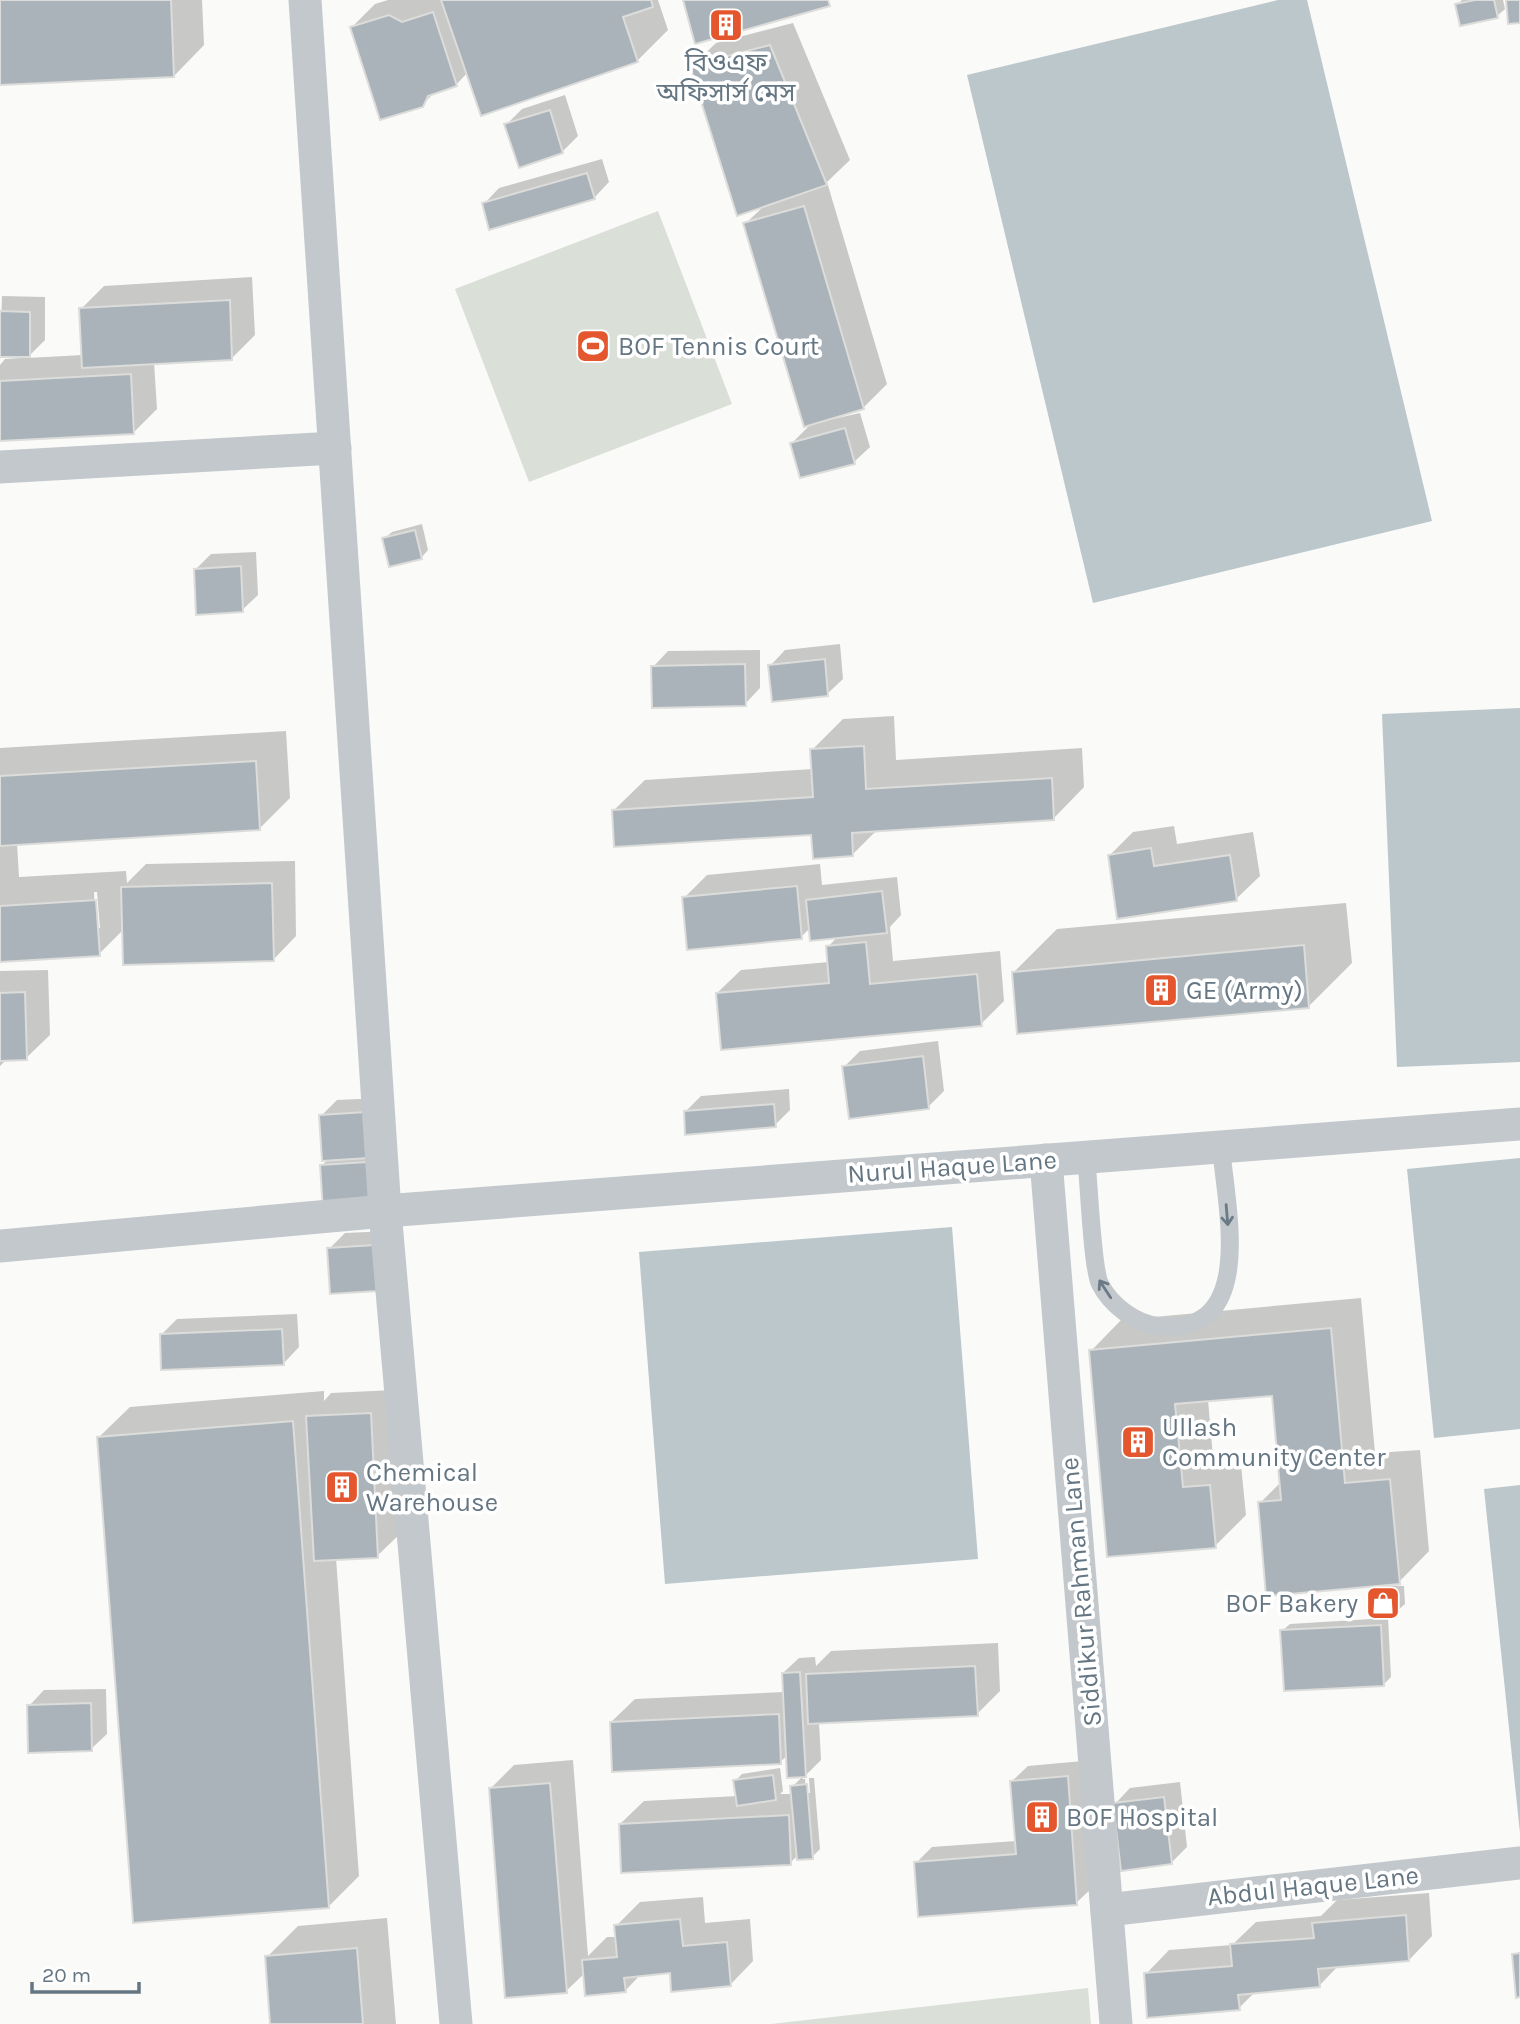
<svg xmlns="http://www.w3.org/2000/svg" width="1520" height="2024" font-family="Karla,'Noto Sans Bengali',sans-serif">
	<rect width="100%" height="100%" fill="#fafaf8"/>
	<g fill="#dadfd7">
		<path d="M658 211 732 404 529 482 455 289Z"/>
		<path d="M1088 1988 1091 2024H771Z"/>
	</g>
	<g fill="#bbc7cb">
		<path d="M1278 0H1307L1432 521 1093 603 967 75Z"/>
		<path d="M1520 708V1062L1397 1067 1382 714Z"/>
		<path d="M1520 1158V1429L1434 1438 1407 1169Z"/>
		<path d="M952 1227 978 1559 665 1584 639 1252Z"/>
		<path d="M1520 1485V1833L1484 1489Z"/>
	</g>
	<g fill="#0003" fill-rule="evenodd">
		<path d="M0 0H202L204 45 174 76 0 84Z"/>
		<path d="M388 0H658L668 30 637 61 468 72 456 85 436 91 422 105 352 27 375 4Z"/>
		<path d="M1462 0H1503L1505 9 1497 16 1457 5Z"/>
		<path d="M793 23 850 160 827 182 887 384 864 407 805 425 745 224 765 205 692 66 716 43Z"/>
		<path d="M565 95 578 136 562 152 506 125 522 109Z"/>
		<path d="M602 159 609 182 594 198 484 204 499 188Z"/>
		<path d="M252 277 255 335 232 358 154 362 157 409 134 432 0 439V365L5 359 21 358V355H0L2 296 45 297V340L27 358 83 355 81 309 104 286Z"/>
		<path d="M860 413 870 447 854 462 792 443 811 424Z"/>
		<path d="M422 524 428 550 421 558 384 539 392 532Z"/>
		<path d="M256 552 258 595 242 610 195 570 211 554Z"/>
		<path d="M840 644 843 679 827 694 770 666 785 650Z"/>
		<path d="M760 650V688L745 704 653 667 668 651Z"/>
		<path d="M894 716 896 760 1082 748 1084 787 1054 818 878 829 853 854 813 833 614 810 645 780 813 769 812 750 843 719Z"/>
		<path d="M286 731 290 798 259 829 17 844 19 877 126 871 127 883 146 864 295 861 296 936 273 960 123 930 99 954 0 960V748ZM94 892H97L100 928H96Z"/>
		<path d="M1174 826 1177 844 1253 832 1260 876 1236 899 1110 855 1133 832Z"/>
		<path d="M820 864 822 885 897 877 901 915 890 927 893 961 1000 951 1004 1001 981 1024 717 993 741 970 829 962 828 947 838 936 811 927 801 937 684 898 707 875Z"/>
		<path d="M1346 903 1352 963 1309 1006 1014 972 1057 929Z"/>
		<path d="M48 970 50 1035 26 1058 7 1059 0 1066V971Z"/>
		<path d="M938 1041 944 1091 928 1107 844 1067 860 1051Z"/>
		<path d="M789 1089 790 1110 775 1125 685 1112 701 1096Z"/>
		<path d="M381 1098 385 1191 322 1165 329 1159 321 1116 337 1100Z"/>
		<path d="M389 1231 392 1274 329 1249 345 1233Z"/>
		<path d="M1361 1298 1375 1453 1420 1450 1429 1551 1399 1582 1260 1503 1281 1482 1273 1394 1208 1400 1213 1457 1240 1455 1246 1515 1215 1546 1091 1351 1121 1320Z"/>
		<path d="M297 1314 299 1347 284 1363 162 1334 177 1319Z"/>
		<path d="M394 1390 401 1533 377 1556 336 1558 359 1876 328 1907 99 1437 130 1407 324 1391V1401L331 1393Z"/>
		<path d="M1379 1585 1404 1586 1405 1604 1397 1611 1370 1594Z"/>
		<path d="M1388 1618 1391 1677 1384 1684 1282 1631 1290 1624Z"/>
		<path d="M998 1643 1000 1691 977 1714 819 1722 821 1760 802 1779H805L806 1793H810L809 1778H814L820 1849 812 1857 798 1855 790 1863 620 1824 644 1801 737 1796 735 1781 742 1774 780 1768 783 1791 780 1794H793L792 1787 803 1776 788 1755 780 1762 611 1722 635 1699 784 1692 783 1673 799 1658 815 1657 816 1666 831 1651Z"/>
		<path d="M106 1689 107 1734 91 1749 29 1706 44 1690Z"/>
		<path d="M573 1760 588 1956 607 1937H617L616 1926 640 1902 703 1897 705 1923 750 1919 753 1961 730 1985 671 1971 641 1974 625 1991 585 1973 566 1991 490 1789 514 1765Z"/>
		<path d="M1083 1761 1092 1888 1076 1903 916 1863 932 1847 1016 1841 1012 1781 1028 1766Z"/>
		<path d="M1180 1782 1187 1847 1171 1863 1115 1804 1130 1788Z"/>
		<path d="M1429 1893 1432 1936 1409 1960 1339 1965 1319 1986 1256 1991 1239 2008 1146 1974 1169 1950 1232 1945 1256 1922 1321 1916 1337 1900Z"/>
		<path d="M387 1918 396 2024H272L267 1957 298 1926Z"/>
	</g>
	<g fill="#aab3b9" stroke="#dcdcda" stroke-width="2">
		<path d="M0 0H171L174 77 0 85Z"/>
		<path d="M441 0H651L653 7 623 17 638 62 481 116Z"/>
		<path d="M683 0H828L830 6 695 44Z"/>
		<path d="M1475 0H1494L1498 18 1460 26 1455 4Z"/>
		<path d="M1506 0H1520V23L1508 24Z"/>
		<path d="M433 12 457 86 428 96 423 107 380 120 350 27 389 15 402 22Z"/>
		<path d="M770 45 827 185 737 216 690 66Z"/>
		<path d="M550 110 563 153 519 168 504 124Z"/>
		<path d="M587 173 595 199 489 230 482 203Z"/>
		<path d="M804 206 864 409 804 427 743 223Z"/>
		<path d="M230 300 232 360 82 368 79 308Z"/>
		<path d="M0 311 30 312V357H0Z"/>
		<path d="M131 374 134 434 0 441V381Z"/>
		<path d="M845 428 855 464 800 478 790 443Z"/>
		<path d="M415 530 422 559 389 567 382 538Z"/>
		<path d="M241 566 243 612 196 615 194 569Z"/>
		<path d="M825 659 828 696 772 702 768 665Z"/>
		<path d="M745 664 746 706 652 708 651 666Z"/>
		<path d="M864 746 866 789 1052 778 1054 820 852 833 853 856 813 859 811 835 614 847 612 810 813 797 810 749Z"/>
		<path d="M256 761 260 830 0 846V776Z"/>
		<path d="M1151 848 1154 866 1230 855 1237 901 1117 919 1108 855Z"/>
		<path d="M272 883 274 961 123 965 121 887Z"/>
		<path d="M797 886 802 939 687 950 682 897Z"/>
		<path d="M882 891 887 933 810 941 806 900Z"/>
		<path d="M96 900 100 956 0 962V906Z"/>
		<path d="M866 942 870 984 977 974 982 1026 721 1050 716 993 829 983 826 946Z"/>
		<path d="M1304 945 1309 1008 1017 1034 1012 972Z"/>
		<path d="M25 992 27 1060 0 1061V993Z"/>
		<path d="M923 1056 929 1109 849 1119 842 1066Z"/>
		<path d="M774 1104 776 1127 685 1135 684 1111Z"/>
		<path d="M366 1112 369 1158 322 1161 319 1115Z"/>
		<path d="M367 1162 370 1208 323 1211 320 1165Z"/>
		<path d="M375 1245 377 1291 330 1294 327 1248Z"/>
		<path d="M1331 1328 1345 1483 1390 1479 1400 1584 1266 1596 1258 1502 1281 1500 1272 1396 1175 1404 1183 1487 1210 1485 1216 1548 1107 1557 1089 1350Z"/>
		<path d="M282 1329 284 1365 161 1370 160 1334Z"/>
		<path d="M371 1413 378 1558 314 1561 306 1416Z"/>
		<path d="M293 1421 329 1908 133 1923 97 1437Z"/>
		<path d="M1397 1592 1398 1613 1370 1615 1368 1594Z"/>
		<path d="M1381 1625 1384 1686 1284 1691 1280 1630Z"/>
		<path d="M975 1666 978 1716 808 1724 806 1674Z"/>
		<path d="M800 1672 806 1777 787 1778 782 1673Z"/>
		<path d="M91 1703 92 1751 28 1753 27 1705Z"/>
		<path d="M779 1714 781 1764 612 1772 610 1722Z"/>
		<path d="M773 1775 776 1800 737 1806 733 1780Z"/>
		<path d="M1068 1776 1077 1905 918 1917 914 1862 1016 1854 1010 1781Z"/>
		<path d="M550 1783 567 1993 505 1998 489 1788Z"/>
		<path d="M807 1784 813 1859 797 1860 790 1786Z"/>
		<path d="M1164 1797 1172 1864 1121 1871 1113 1803Z"/>
		<path d="M789 1815 791 1865 621 1873 619 1824Z"/>
		<path d="M1406 1915 1409 1961 1318 1969 1320 1987 1238 1995 1240 2010 1147 2018 1144 1973 1232 1966 1230 1944 1314 1938 1312 1923Z"/>
		<path d="M680 1919 683 1946 727 1942 731 1986 671 1992 670 1973 624 1978 626 1992 585 1996 582 1960 617 1957 614 1925Z"/>
		<path d="M357 1948 363 2024H270L265 1956Z"/>
		<path d="M1520 1953V1997L1516 1998 1512 1954Z"/>
	</g>
	<g fill="none" stroke-linecap="round" stroke-linejoin="round">
		<path stroke="#c3c8cc" stroke-width="18" d="M1086 1157C1089 1181 1092 1268 1100 1284 1111 1305 1134 1323 1158 1326 1258 1337 1226 1208 1221 1147"/>
		<g stroke="#c3c8cc" stroke-width="33">
			<path d="M305 0 385 1211 456 2024"/>
			<path d="M0 467 335 448"/>
			<path d="M1046 1160 1116 2024"/>
			<path d="M0 1246 385 1211 1520 1124"/>
			<path d="M1107 1910 1520 1863"/>
		</g>
	</g>
	<defs><path id="oneway-shaft" d="M-6 0H5M1.5-3L5.5 0L1.5 3" fill="none" stroke-width="1.6" stroke-linecap="round" stroke-linejoin="round" transform="scale(1.75)"/></defs>
	<g stroke="#6a7a87">
		<use href="#oneway-shaft" transform="translate(1227 1215) rotate(85)"/>
		<use href="#oneway-shaft" transform="translate(1105 1289) rotate(-123)"/>
	</g>
	<defs>
		<g id="building-square" transform="scale(1.75)"><rect x="-9" y="-9" width="18" height="18" rx="4" fill="#e4572e" stroke="#fff"/><path d="M-4-6H4V6H1V3H-1V6H-4ZM-2.5-4.3h1.7v1.8h-1.7ZM.8-4.3h1.7v1.8H.8ZM-2.5-1h1.7V.8h-1.7ZM.8-1h1.7V.8H.8Z" fill="#fff"/></g>
		<g id="stadium-square" transform="scale(1.75)"><rect x="-9" y="-9" width="18" height="18" rx="4" fill="#e4572e" stroke="#fff"/><path d="M0-5a6.5 5 0 1 0 0 10a6.5 5 0 1 0 0-10ZM-3.5-1.8h7v3.6h-7Z" fill="#fff"/></g>
		<g id="shop-square" transform="scale(1.75)"><rect x="-9" y="-9" width="18" height="18" rx="4" fill="#e4572e" stroke="#fff"/><path d="M-5-2.5h2.3a2.7 3.5 0 0 1 5.4 0H5L5.5 6h-11ZM-1.5-2.5h3a1.5 2.3 0 0 0-3 0Z" fill="#fff"/></g>
	</defs>
	<g fill-rule="evenodd">
		<use href="#building-square" x="726" y="25"/>
		<use href="#stadium-square" x="593" y="346"/>
		<use href="#building-square" x="1161" y="990"/>
		<use href="#building-square" x="1138" y="1442"/>
		<use href="#building-square" x="342" y="1487"/>
		<use href="#shop-square" x="1383" y="1603"/>
		<use href="#building-square" x="1042" y="1817"/>
	</g>
	<g text-anchor="middle" dominant-baseline="central" stroke-width="7" stroke-linejoin="round" paint-order="stroke">
		<g font-size="26" fill="#657683" stroke="#fff" text-anchor="start">
			<text x="726" y="62" text-anchor="middle">বিওএফ<tspan x="726" dy="30">অফিসার্স মেস</tspan></text>
			<text x="618" y="346">BOF Tennis Court</text>
			<text x="1186" y="990">GE (Army)</text>
			<text x="1162" y="1427">Ullash<tspan x="1162" dy="30">Community Center</tspan></text>
			<text x="366" y="1472">Chemical<tspan x="366" dy="30">Warehouse</tspan></text>
			<text x="1358" y="1603" text-anchor="end">BOF Bakery</text>
			<text x="1066" y="1817">BOF Hospital</text>
		</g>
		<g font-size="26" fill="#657683" stroke="#fff">
			<text transform="translate(952 1167) rotate(-4)">Nurul Haque Lane</text>
			<text transform="translate(1081 1592) rotate(-95)">Siddikur Rahman Lane</text>
			<text transform="translate(1313 1886) rotate(-6)">Abdul Haque Lane</text>
		</g>
	</g>
	<path d="M32 1982v10h107v-10" fill="none" stroke="#657683" stroke-width="3.5"/>
	<text x="42" y="1982" font-size="21" fill="#657683" stroke="#ffffff" stroke-width="5" paint-order="stroke">20 m</text>
</svg>
